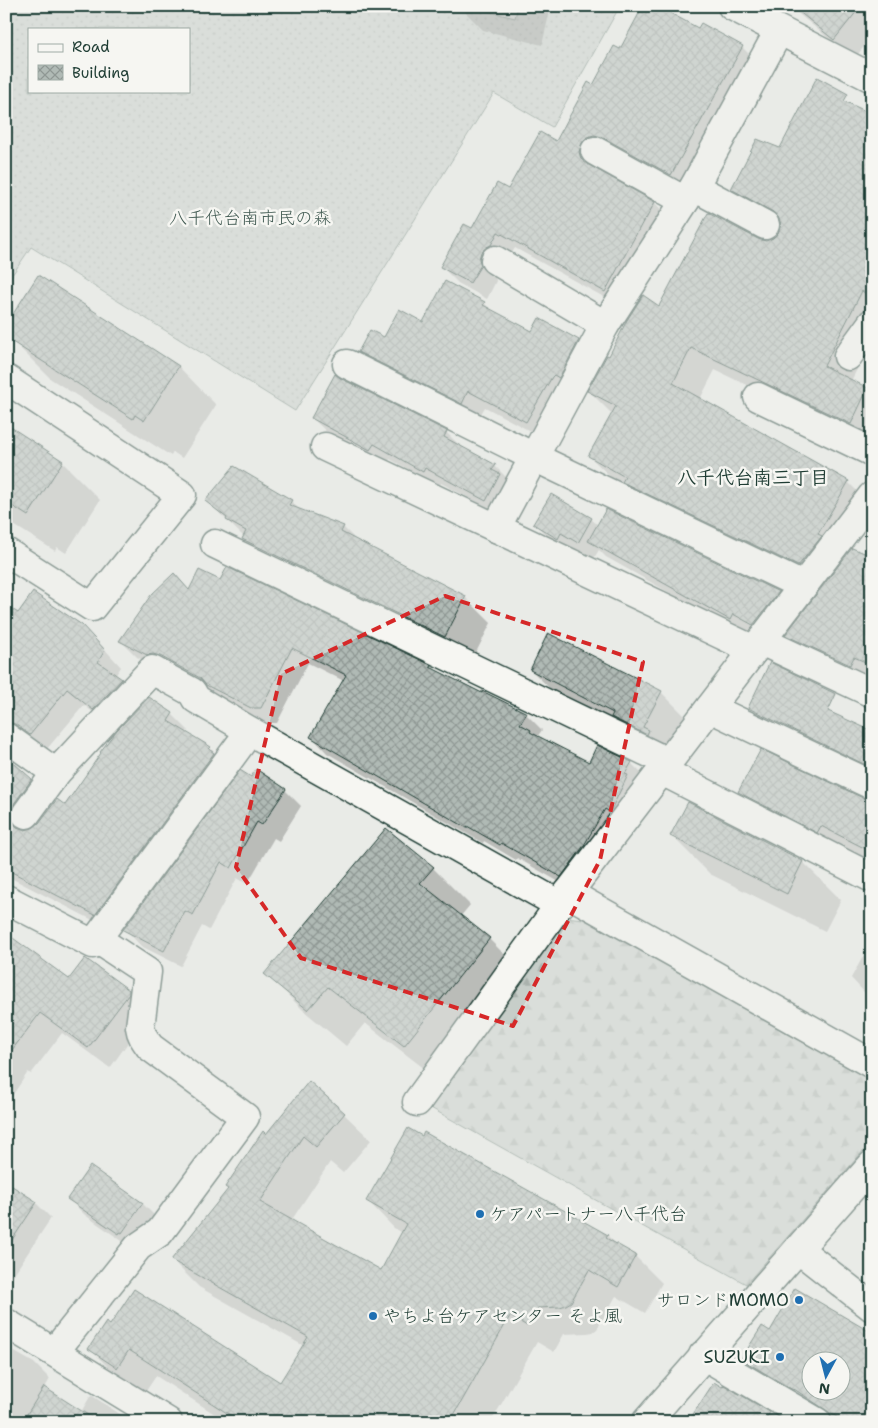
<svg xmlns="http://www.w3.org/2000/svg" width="878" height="1428" font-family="'Shantell Sans','Klee One',sans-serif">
	<defs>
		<pattern id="grass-dots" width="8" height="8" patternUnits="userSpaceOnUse" patternTransform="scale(1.25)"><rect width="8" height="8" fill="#c7cec9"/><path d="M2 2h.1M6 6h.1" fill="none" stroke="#aab2ad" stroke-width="1.8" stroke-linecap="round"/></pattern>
		<pattern id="forest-firs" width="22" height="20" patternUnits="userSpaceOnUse" patternTransform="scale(1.25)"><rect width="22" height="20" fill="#c7cec9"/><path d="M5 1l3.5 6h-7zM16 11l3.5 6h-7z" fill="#aab2ad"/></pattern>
		<pattern id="building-cross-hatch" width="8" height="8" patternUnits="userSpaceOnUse" patternTransform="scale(1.25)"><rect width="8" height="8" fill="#b0bab5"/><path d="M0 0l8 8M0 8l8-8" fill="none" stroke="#8f9894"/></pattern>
	</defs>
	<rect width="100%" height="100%" fill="#e9ebe7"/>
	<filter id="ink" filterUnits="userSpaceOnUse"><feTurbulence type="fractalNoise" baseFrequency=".02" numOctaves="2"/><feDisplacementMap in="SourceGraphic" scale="10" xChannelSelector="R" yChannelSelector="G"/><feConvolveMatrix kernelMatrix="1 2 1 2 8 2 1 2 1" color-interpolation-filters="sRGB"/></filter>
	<g filter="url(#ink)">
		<path fill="url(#grass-dots)" stroke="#73867e" fill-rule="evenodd" d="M6 6H466L515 18 518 6H620L552 127 494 93 295 411 31 247 6 284ZM29 29H189V91H29Z"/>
		<path fill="url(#forest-firs)" stroke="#73867e" d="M566 917 583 919 872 1081V1141L746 1284 429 1107Z"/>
		<g fill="#0003" fill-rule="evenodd">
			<path d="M459 6H551L542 45 483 30Z"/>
			<path d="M789 6H872V47L867 43 854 59Z"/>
			<path d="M697 30 742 47 758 63 687 190 597 159 596 171 655 203 671 220 622 307 515 248 507 261 497 269 495 276 496 281 487 299 458 283 442 267 472 229 556 142 594 87 621 51Z"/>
			<path d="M733 189 872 202V340L851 381 867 390 872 394V445L715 370 700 399 848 482 871 505 842 557 844 560 872 558V685L807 655 787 635 822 589 647 505 613 479 589 456 613 415 589 391 610 358 660 308 758 240 766 242 773 240 780 233 781 226 756 212Z"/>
			<path d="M39 277 179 367 216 405 182 458 173 452 171 456 51 379 13 341Z"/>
			<path d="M484 303 492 311 532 333 579 341 595 357 543 438 485 407 478 419 376 368 360 352 384 339Z"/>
			<path d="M312 418 446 432 462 448 495 466 510 481 502 515 441 483 439 486 390 459 386 465 328 433Z"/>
			<path d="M6 426 62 462 100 500 66 553 57 547 55 551 6 520Z"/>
			<path d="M234 467 291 501 301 511 343 527 359 543 465 597 491 623 471 662 269 565 243 539 244 537 207 501Z"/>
			<path d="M591 519 598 525 778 593 794 609 770 640 750 629 748 632 727 625 606 557 599 550 594 558 577 549 574 554 551 540 535 524Z"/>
			<path d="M190 591 430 666 435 671 526 714 542 730 537 737 589 763H631L647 779 577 892 517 858 516 860 484 841 483 843 327 753 312 737 344 681 308 663 277 723H268L224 701 216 694 177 672 164 671 137 657 121 641Z"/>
			<path d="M19 615 99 643 121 667 115 676 138 696 110 726 84 705 46 750 6 752V618Z"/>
			<path d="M531 670 661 692 698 729 681 764 686 769 569 707Z"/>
			<path d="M750 707 872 732V777L770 728Z"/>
			<path d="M172 714 188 730 186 733 210 748 226 764 112 930 11 878 6 883V753L7 759 48 796 29 821 26 829V830L33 829 65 807Z"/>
			<path d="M251 779 285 790 301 806 279 841 274 838 247 884 237 878 209 930 202 926 181 966 141 946 125 929Z"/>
			<path d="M740 792 872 802V861L841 845 838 852 760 812Z"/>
			<path d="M672 836 803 862 841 900 825 931 710 874Z"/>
			<path d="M433 868 470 905 460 917 489 939 526 976 442 1082 365 1023 346 1046 303 1010 266 973Z"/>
			<path d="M6 935 69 981 128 991 149 1013 110 1068 62 1033 31 1074 28 1072 10 1099 6 1096Z"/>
			<path d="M872 946V997L866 994 851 978 864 955 866 956Z"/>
			<path d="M344 1114 371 1140 343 1173 330 1162 291 1221 381 1272 403 1233 394 1228 368 1201 608 1236 619 1247 635 1256 662 1283 645 1313 616 1296 597 1329 593 1332 587 1333 564 1334 554 1352 537 1342 491 1422H227L156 1376 144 1394 116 1375 89 1348 111 1326 280 1383 304 1346 199 1287 172 1260 229 1190 266 1136Z"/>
			<path d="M6 1184 36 1203 51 1218 6 1286Z"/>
			<path d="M69 1199 142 1203 159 1220 135 1250 85 1215Z"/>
			<path d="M770 1333 872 1335V1422H833L765 1381 742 1359ZM810 1360H840V1390H810Z"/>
			<path d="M6 1347 34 1363 50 1379 44 1389 81 1412 91 1395 132 1422H6Z"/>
			<path d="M724 1387 783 1422H689Z"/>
		</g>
		<g fill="url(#building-cross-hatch)" stroke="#1f3d34" fill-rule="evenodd">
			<path d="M643 6H657L698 28 701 23 743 46 671 175 602 137 594 135 587 137 582 143 579 152 581 159 587 164 655 202 646 219 645 218 605 292 498 232 491 245 487 247 481 252 479 259 481 265 470 283 440 267 464 224 472 228 497 183 508 189 540 132 556 141 588 82 593 85 614 46 620 49Z"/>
			<path d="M792 6H861L834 40Z"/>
			<path d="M817 77 848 94 844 101 872 114V298L862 291 824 366 868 388 851 424 691 348 673 383 849 481 818 534 822 536 798 566 622 482 625 477 588 456 616 406 587 391 607 355 609 356 627 320 643 295 659 306 708 213 758 239 766 241 773 238 778 233 781 224 778 217 773 212 731 189 757 139 780 148Z"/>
			<path d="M38 275 179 366 144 421 135 415 133 419 6 338V325Z"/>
			<path d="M445 281 485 302 483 305 532 331 539 318 579 340 559 378 554 375 552 377 526 422 468 391 462 404 358 352 370 330 384 337 399 309 423 322Z"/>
			<path d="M335 374 340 378 447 431 444 437 496 465 492 470 500 474 486 501 425 468 423 472 374 444 370 450 311 418Z"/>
			<path d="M6 424 63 461 28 516 6 502Z"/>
			<path d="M234 466 292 500 289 505 344 526 341 532 466 596 445 637 242 539 246 531 226 520 227 518 205 501Z"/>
			<path d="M551 494 592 518 578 543 561 533 558 539 533 524Z"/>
			<path d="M606 509 779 592 753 625 733 614 730 620 588 541Z"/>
			<path d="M852 548 872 556V665L854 657 850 665 785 635Z"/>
			<path d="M227 567 431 665 430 667 482 693V691L527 713 520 724 531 730 530 732 589 762 597 745 632 762 625 774 628 775 610 812 605 809 583 847 561 877 501 843 500 845 467 826V828L310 737 346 675 292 648 261 708H251L206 685 200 678 160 656 153 654 147 655 119 641 151 595 174 573 189 590 199 570 220 580Z"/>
			<path d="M33 592 82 625 105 650 98 662 122 679 93 710 67 689 30 735 15 724 6 722V605L18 613Z"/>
			<path d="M548 633 662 691 643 727 649 730 647 735 611 717 613 713 530 670Z"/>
			<path d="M770 662 836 694 828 711 872 731V768L748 708Z"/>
			<path d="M149 697 173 713 168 721 211 747 209 749 214 753 95 915 6 869V756L32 779 13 805 10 813 12 821 17 827 25 830 32 828 39 823 57 799 65 805 101 753 100 752 117 730Z"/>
			<path d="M761 749 865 799 872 800V852L821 826 817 833 738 792Z"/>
			<path d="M256 769 286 789 262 825 257 822 231 868 221 862 193 915 185 911 164 951 123 930 240 770 251 777Z"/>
			<path d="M688 802 803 861 787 894 670 836Z"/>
			<path d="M386 828 434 867 420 883 490 938 404 1046 328 987 308 1010 264 974Z"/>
			<path d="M6 933 69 979 85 958 129 990V994L88 1048 40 1013 6 1058Z"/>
			<path d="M309 1081 345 1113 316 1147 303 1136 260 1202 381 1270 406 1224 366 1201 408 1128 422 1136 424 1132 608 1235 606 1238 636 1255 618 1287 589 1270 571 1302 566 1305 560 1307 538 1308 527 1326 510 1316 450 1422H241L129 1350 117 1368 88 1349 106 1322 110 1325 134 1289 280 1382 308 1337 171 1260 228 1189 225 1187 263 1131 266 1134Z"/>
			<path d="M90 1166 143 1203 122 1233 120 1232 119 1234 67 1199Z"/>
			<path d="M6 1182 37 1202 6 1249Z"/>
			<path d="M795 1288 872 1333V1411L865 1422H844L794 1389 793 1390 741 1359 762 1326 770 1331ZM810 1360H840V1390H810Z"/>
			<path d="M714 1382 722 1387 724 1385 770 1412 764 1422H688Z"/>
			<path d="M44 1387 99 1422H22Z"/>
		</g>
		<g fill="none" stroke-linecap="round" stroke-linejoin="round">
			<g stroke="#1f3d34" stroke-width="31">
				<g id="minor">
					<path d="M732 6 872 78"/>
					<path d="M595 151 685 201"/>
					<path d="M694 187 765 225"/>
					<path d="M495 260 605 325"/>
					<path d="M848 356 872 323"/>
					<path d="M347 364 534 457 605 325 694 187 779 31"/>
					<path d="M6 379 182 495 92 607 6 552"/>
					<path d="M758 397 872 452"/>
					<path d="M325 447 754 650"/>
					<path d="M496 528 534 457 803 586"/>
					<path d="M215 544 668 762"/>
					<path d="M761 641 872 693"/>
					<path d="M710 708 872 785"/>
					<path d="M6 737 56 773"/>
					<path d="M662 771 872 878"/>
					<path d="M26 814 56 773 152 670 192 692 196 699 250 731 560 905"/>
					<path d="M568 893 872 1064"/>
					<path d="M6 899 93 944 250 731"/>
					<path d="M417 1102 568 893 872 496"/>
					<path d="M798 1249 872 1307"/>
					<path d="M6 1323 168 1422"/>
					<path d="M55 1351 138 1247 160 1232 245 1117 150 1047C145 1040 141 1035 140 1027L147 972 97 939"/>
					<path d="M703 1355 817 1422"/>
					<path d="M646 1422 872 1165"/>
				</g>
			</g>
			<use href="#minor" stroke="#f6f6f2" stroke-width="28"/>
		</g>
	</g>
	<path d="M0 0H878V1428H0ZM445 596 643 662 600 860 513 1026 301 958 236 867 281 674Z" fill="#e9ebe7" fill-opacity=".55" fill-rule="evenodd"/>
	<path fill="none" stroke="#d62828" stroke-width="4" stroke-dasharray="10 6" stroke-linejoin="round" d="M445 596 643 662 600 860 513 1026 301 958 236 867 281 674Z"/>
	<g fill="#1f6fb2" stroke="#f6f6f2" stroke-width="2">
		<circle cx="480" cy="1214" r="5"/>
		<circle cx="799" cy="1300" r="5"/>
		<circle cx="373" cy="1316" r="5"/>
		<circle cx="780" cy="1357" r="5"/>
	</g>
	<g text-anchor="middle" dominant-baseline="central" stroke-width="5" stroke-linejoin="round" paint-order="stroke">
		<g font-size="18" fill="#415a52" stroke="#f6f6f2">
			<text x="250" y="218">八千代台南市民の森</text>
		</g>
		<g font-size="18" fill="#1f3d34" stroke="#f6f6f2" text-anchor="start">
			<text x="490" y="1214">ケアパートナー八千代台</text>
			<text x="789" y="1300" text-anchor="end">サロンドMOMO</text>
			<text x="383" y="1316">やちよ台ケアセンター そよ風</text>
			<text x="770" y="1357" text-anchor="end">SUZUKI</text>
		</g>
		<g font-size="19" font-weight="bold" fill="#1f3d34" stroke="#f6f6f2">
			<text x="753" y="477">八千代台南三丁目</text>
		</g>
	</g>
	<rect width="878" height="1428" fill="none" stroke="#f6f6f2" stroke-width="25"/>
	<rect x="12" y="12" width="853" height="1403" fill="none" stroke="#1f3d34" stroke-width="2" filter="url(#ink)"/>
	<rect x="28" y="28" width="162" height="65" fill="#f6f6f2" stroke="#a0aca6"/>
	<rect x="38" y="44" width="25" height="8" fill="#f6f6f2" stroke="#a0aca6"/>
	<text x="72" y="52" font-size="15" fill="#1f3d34">Road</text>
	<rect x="38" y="65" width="25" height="15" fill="url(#building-cross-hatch)" stroke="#a0aca6"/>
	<text x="72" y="78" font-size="15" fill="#1f3d34">Building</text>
	<g transform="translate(826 1376) rotate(187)"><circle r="24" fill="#f6f6f2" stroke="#a0aca6"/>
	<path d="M0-4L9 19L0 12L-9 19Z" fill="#1f6fb2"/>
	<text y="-8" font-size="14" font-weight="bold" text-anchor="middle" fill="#1f3d34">N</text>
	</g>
</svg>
